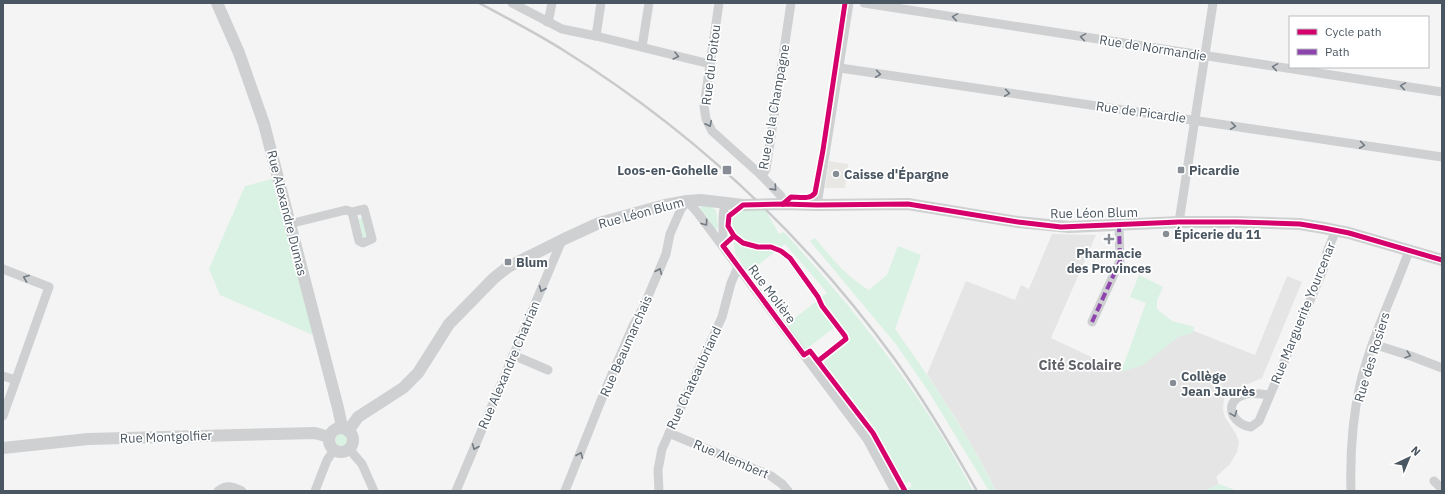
<svg xmlns="http://www.w3.org/2000/svg" width="1445" height="494" font-family="'IBM Plex Sans',sans-serif">
	<rect width="100%" height="100%" fill="#f4f4f4"/>
	<path fill="#e8e7e3" d="M829 161 848 164 845 188H825Z"/>
	<path fill="#e6e5e6" d="M1052 234 1096 235 1051 338 1121 371 1184 327 1255 355 1287 276 1302 282 1262 378 1232 391 1224 399 1223 409 1225 417 1236 434 1239 442 1237 452 1230 464 1216 477 1219 484 1204 491H996L984 467 958 422 927 374 966 281 1015 300 1021 285 1029 289Z"/>
	<g fill="#d9f2e3">
		<path d="M272 179 312 327 313 335 220 295 209 269 245 186Z"/>
		<path d="M702 206H709L716 210 718 226 717 229H715L710 224 711 222 700 208Z"/>
		<path d="M762 208 766 211 779 234 784 232C856 311 924 396 973 491H908L907 489 912 486 910 481 904 484 877 435 818 358 844 338 835 327 805 350 786 325 827 293 813 276 785 244 748 273 735 253 730 219 739 209Z"/>
		<path d="M363 218 368 236 363 238 358 219Z"/>
		<path d="M815 238C831 257 846 277 869 290L887 275 898 246 921 255 895 329C932 381 968 434 996 491H989L929 392 895 343 810 241Z"/>
		<path d="M1139 275 1163 287 1157 300V309L1172 321 1194 327 1193 333 1178 337 1143 365 1121 372 1146 303 1130 297Z"/>
		<circle cx="341" cy="440" r="6"/>
		<path d="M1219 484 1238 491H1204Z"/>
	</g>
	<g fill="none" stroke-linecap="round" stroke-linejoin="round">
		<g stroke="#ced0d2" stroke-width="9">
			<path d="M512 3 562 29 596 36 710 64"/>
			<path d="M719 3 704 106 706 119 712 131 762 176"/>
			<path d="M864 3 1442 92"/>
			<path d="M547 22 549 18 552 3"/>
			<path d="M596 36 601 3"/>
			<path d="M642 47 649 3"/>
			<path d="M840 68 1442 157"/>
			<path d="M783 204 781 196 762 176 766 169 791 3"/>
			<path d="M817 205 849 3"/>
			<path d="M1179 222 1213 3"/>
			<path d="M289 224 346 210 352 212 364 209 372 239 363 243 359 241 352 212"/>
			<path d="M723 246V217L725 203"/>
			<path d="M3 269 49 287 3 416"/>
			<path d="M1092 322 1120 261 1119 225"/>
			<path d="M1373 344 1411 356 1442 368"/>
			<path d="M513 355 548 370"/>
			<path d="M3 376 16 380"/>
			<path d="M1269 395C1261 394 1250 392 1243 395 1222 403 1233 425 1251 427L1259 421 1323 270 1327 252 1336 230"/>
			<path d="M669 433 771 476 782 484 788 491"/>
			<path d="M349 449 362 464 374 491"/>
			<path d="M1434 481 1442 489"/>
			<path d="M218 491C227 484 233 487 242 491"/>
			<path d="M315 491 327 460 334 450"/>
			<path d="M456 491 562 240"/>
			<path d="M565 491 606 388 633 326 644 306 666 254 670 234 681 209 687 201 697 212 867 439 895 491"/>
			<path d="M659 491 658 470 662 449 722 317 731 283 738 267"/>
			<path d="M1351 491C1350 456 1352 420 1360 385 1371 339 1393 295 1409 251"/>
		</g>
		<g stroke="#ced0d2" stroke-width="12">
			<path d="M217 3 239 53 264 124 338 408 341 422 340 428"/>
			<circle cx="341" cy="440" r="12"/>
			<path d="M348 431 358 417 403 388 418 373 449 324 494 278 508 267 562 240 599 223 665 205 687 201 701 200 743 205 783 204 817 205 908 204 1018 222 1069 227 1179 222H1237L1300 224 1324 228 1349 233 1442 260"/>
			<path d="M3 448 88 439 315 433 329 437"/>
		</g>
		<path stroke="#c9cacc" stroke-width="2.5" d="M479 3C507 18 536 33 563 50 693 131 806 237 896 361 926 403 952 447 977 491"/>
		<path stroke="#8e44ad" stroke-width="4" stroke-dasharray="8 4" stroke-linecap="butt" d="M1092 322 1120 261 1119 225"/>
		<g stroke="#fff" stroke-width="8">
			<g id="cycleway">
				<path d="M783 204 791 197C799 197 810 200 815 193L823 150 845 3"/>
				<path d="M734 236 723 246 804 355 810 351 873 433 905 491"/>
				<path d="M818 361 846 339 845 336 822 306 818 297 790 258 781 251 771 247H758L743 243 734 236 728 226 729 216 743 205 783 204 817 205 908 204 1018 222 1061 227 1179 222H1237L1300 224 1324 228 1349 233 1442 260"/>
			</g>
		</g>
		<use href="#cycleway" stroke="#d6006c" stroke-width="5"/>
	</g>
	<defs><path id="oneway-chevron" d="M-2-3.5L2.5 0L-2 3.5" fill="none" stroke-width="1.6" stroke-linecap="round" stroke-linejoin="round"/></defs>
	<g stroke="#727b83">
		<use href="#oneway-chevron" transform="translate(955 17) rotate(-171)"/>
		<use href="#oneway-chevron" transform="translate(1083 37) rotate(-171)"/>
		<use href="#oneway-chevron" transform="translate(676 56) rotate(14)"/>
		<use href="#oneway-chevron" transform="translate(1275 67) rotate(-171)"/>
		<use href="#oneway-chevron" transform="translate(878 74) rotate(8)"/>
		<use href="#oneway-chevron" transform="translate(1403 86) rotate(-171)"/>
		<use href="#oneway-chevron" transform="translate(1007 93) rotate(8)"/>
		<use href="#oneway-chevron" transform="translate(709 124) rotate(64)"/>
		<use href="#oneway-chevron" transform="translate(1233 126) rotate(8)"/>
		<use href="#oneway-chevron" transform="translate(1362 145) rotate(8)"/>
		<use href="#oneway-chevron" transform="translate(774 188) rotate(48)"/>
		<use href="#oneway-chevron" transform="translate(705 223) rotate(54)"/>
		<use href="#oneway-chevron" transform="translate(659 271) rotate(-67)"/>
		<use href="#oneway-chevron" transform="translate(26 278) rotate(-159)"/>
		<use href="#oneway-chevron" transform="translate(542 289) rotate(112)"/>
		<use href="#oneway-chevron" transform="translate(1408 355) rotate(18)"/>
		<use href="#oneway-chevron" transform="translate(1234 414) rotate(69)"/>
		<use href="#oneway-chevron" transform="translate(475 447) rotate(113)"/>
		<use href="#oneway-chevron" transform="translate(580 455) rotate(-68)"/>
	</g>
	<g fill="#868d94" stroke="#fff" stroke-width="1.5">
		<rect x="722" y="165" width="10" height="10" rx="2"/>
		<rect x="1177" y="166" width="8" height="8" rx="2"/>
		<circle cx="836" cy="174" r="4"/>
		<circle cx="1166" cy="234" r="4"/>
		<path d="M1107 233h4v4h4v4h-4v4h-4v-4h-4v-4h4z"/>
		<rect x="504" y="258" width="8" height="8" rx="2"/>
		<circle cx="1173" cy="383" r="4"/>
	</g>
	<g text-anchor="middle" dominant-baseline="central" stroke-width="3.5" stroke-linejoin="round" paint-order="stroke">
		<g font-size="13" fill="#4a5661" stroke="#fff">
			<text transform="translate(1153 48) rotate(9)">Rue de Normandie</text>
			<text transform="translate(711 65) rotate(-83)">Rue du Poitou</text>
			<text transform="translate(774 107) rotate(-80)">Rue de la Champagne</text>
			<text transform="translate(1141 112) rotate(8)">Rue de Picardie</text>
			<text transform="translate(287 213) rotate(76)">Rue Alexandre Dumas</text>
			<text transform="translate(641 213) rotate(-15)">Rue Léon Blum</text>
			<text transform="translate(1094 213) rotate(-1)">Rue Léon Blum</text>
			<text transform="translate(772 294) rotate(53)">Rue Molière</text>
			<text transform="translate(1303 313) rotate(-68)">Rue Marguerite Yourcenar</text>
			<text transform="translate(626 346) rotate(-66)">Rue Beaumarchais</text>
			<text transform="translate(1372 357) rotate(-73)">Rue des Rosiers</text>
			<text transform="translate(509 365) rotate(-67)">Rue Alexandre Chatrian</text>
			<text transform="translate(694 378) rotate(-65)">Rue Chateaubriand</text>
			<text transform="translate(166 437) rotate(-2)">Rue Montgolfier</text>
			<text transform="translate(731 459) rotate(23)">Rue Alembert</text>
		</g>
		<g font-size="13" font-weight="bold" fill="#4a5661" stroke="#fff" text-anchor="start">
			<text x="718" y="170" text-anchor="end">Loos-en-Gohelle</text>
			<text x="1189" y="170">Picardie</text>
			<text x="844" y="174">Caisse d'Épargne</text>
			<text x="1174" y="234">Épicerie du 11</text>
			<text x="1109" y="253" text-anchor="middle">Pharmacie<tspan x="1109" dy="15">des Provinces</tspan></text>
			<text x="516" y="262">Blum</text>
			<text x="1181" y="376">Collège<tspan x="1181" dy="15">Jean Jaurès</tspan></text>
		</g>
		<g font-size="14" font-weight="bold" fill="#5f6368" stroke="#fff">
			<text x="1080" y="365">Cité Scolaire</text>
		</g>
	</g>
	<rect width="1445" height="494" fill="none" stroke="#4a5661" stroke-width="8"/>
	<rect x="1289" y="16" width="140" height="52" fill="#ffffff" stroke="#b7bbc0"/>
	<rect x="1297" y="29" width="20" height="6" fill="#d6006c" stroke="#b7bbc0"/>
	<text x="1325" y="36" font-size="12" fill="#4a5661">Cycle path</text>
	<rect x="1297" y="49" width="20" height="6" fill="#8e44ad" stroke="#b7bbc0"/>
	<text x="1325" y="56" font-size="12" fill="#4a5661">Path</text>
	<g transform="translate(1409 458) rotate(44)" stroke="#ffffff" stroke-width="3" paint-order="stroke">
	<path d="M0-3L7 15L0 10L-7 15Z" fill="#4a5661"/>
	<text y="-6" font-size="11" font-weight="bold" text-anchor="middle" fill="#4a5661">N</text>
	</g>
</svg>
